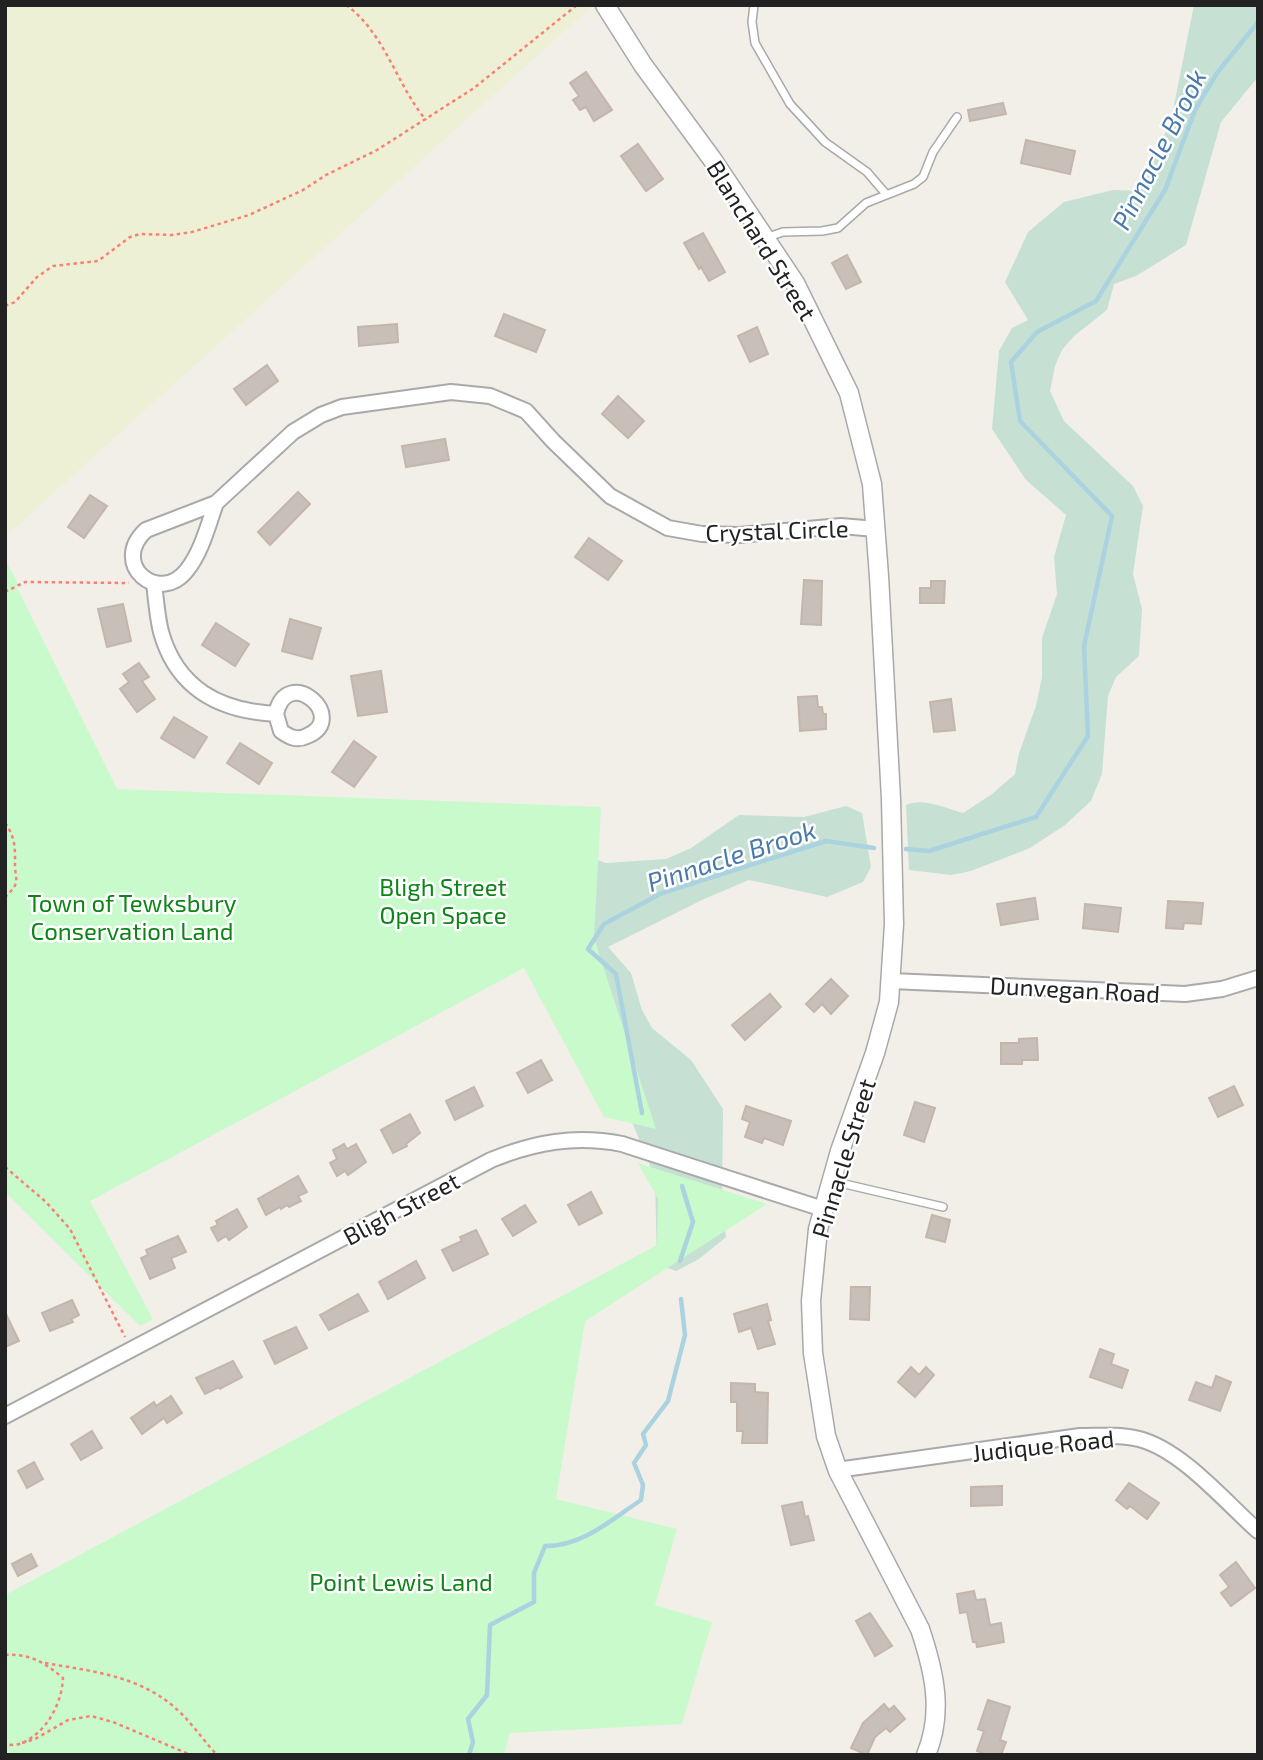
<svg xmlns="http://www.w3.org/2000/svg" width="1263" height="1760" font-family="'Exo 2',sans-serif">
	<rect width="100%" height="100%" fill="#f2efe9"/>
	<path fill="#eef0d5" d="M5 5H589L590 8 5 537Z"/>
	<g fill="#c6e0d4">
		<path d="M1194 5H1258V77L1221 122 1186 245 1136 276 1114 284 1107 310 1074 336 1062 350 1055 366 1050 391 1064 421 1133 486 1143 506 1133 574 1142 609 1139 656 1116 677 1108 696 1102 774 1091 801 1065 825 1030 848 971 871 951 875 909 870 906 805C922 797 946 808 963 813L992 794 1015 774 1019 753 1036 706 1042 677V638L1057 594 1054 557 1066 515 1026 480 992 429 999 351 1012 328 1028 320 1005 282 1028 232 1064 202 1113 190 1140 191 1171 120Z"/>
		<path d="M846 806 862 813 871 867 863 882 827 897 749 880 704 899 608 947 631 973 642 1010 652 1028 691 1060 723 1109 722 1207 726 1237 699 1259 676 1271 657 1264 655 1178 623 1100 554 964 5 988 534 838 606 863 666 859 691 848 739 815 804 817Z"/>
	</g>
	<g fill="#c8facc">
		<path d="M5 558 19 586H16L117 789 601 807 594 938 656 1129 604 1117 524 968 90 1201 153 1319 140 1326 5 1192Z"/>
		<path d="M638 1163 767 1204 585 1321 556 1499 677 1529 655 1605 712 1622 682 1724 510 1733 504 1755H5V1595L657 1245 658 1199Z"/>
	</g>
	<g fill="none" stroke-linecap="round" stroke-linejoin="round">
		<g stroke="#aad3df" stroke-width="4.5">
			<path d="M906 849 929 851 1036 817 1088 736 1084 646 1112 516 1020 421 1011 362 1037 332 1096 301 1165 190 1195 110 1217 73 1258 22"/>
			<path d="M642 1113 616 974 588 949 604 924 662 893 826 841 874 848"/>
			<path d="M680 1261 693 1222 682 1186"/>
			<path d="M469 1755 473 1742 468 1719 487 1695 490 1625 534 1602V1573L545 1546C583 1546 611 1520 641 1500L643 1485 634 1463 646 1445 643 1434 668 1401 685 1335 681 1299"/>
		</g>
	</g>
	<g fill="#c7bfb8" stroke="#c4b6ab" stroke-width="2">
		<path d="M586 72 612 110 594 121 586 107 580 110 573 100 579 96 570 83Z"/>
		<path d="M1003 103 1006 114 970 121 968 110Z"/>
		<path d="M1026 140 1075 151 1070 174 1021 163Z"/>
		<path d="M638 144 663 179 646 191 621 156Z"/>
		<path d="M703 233 725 272 709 281 701 267 699 269 684 243Z"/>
		<path d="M847 255 861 282 846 289 832 263Z"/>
		<path d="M504 314 545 330 536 352 495 336Z"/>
		<path d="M397 324 398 342 359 346 358 327Z"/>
		<path d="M757 327 768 354 750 362 738 336Z"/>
		<path d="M267 365 278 381 246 405 234 389Z"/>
		<path d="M618 396 644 421 628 438 602 414Z"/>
		<path d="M445 439 449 460 406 467 402 446Z"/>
		<path d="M298 492 310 504 270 545 258 532Z"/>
		<path d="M90 495 107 506 84 538 68 527Z"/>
		<path d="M589 538 622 561 608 580 575 557Z"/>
		<path d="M804 580 822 581 821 625 801 624Z"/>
		<path d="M931 581H945L944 603H920V588H931Z"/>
		<path d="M123 604 131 641 107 647 98 609Z"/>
		<path d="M290 619 321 628 312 659 282 651Z"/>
		<path d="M216 623 249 644 235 666 202 645Z"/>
		<path d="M139 663 149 677 142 681 155 699 137 712 120 689 129 682 123 674Z"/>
		<path d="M381 671 387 712 358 716 351 676Z"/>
		<path d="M817 696 818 707H822L823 714H826V729L800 731 798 697Z"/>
		<path d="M951 699 955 730 934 732 930 702Z"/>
		<path d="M174 717 207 737 194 758 161 738Z"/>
		<path d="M354 741 376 757 354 787 332 772Z"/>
		<path d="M240 743 272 763 259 784 227 763Z"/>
		<path d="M1035 898 1038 919 1001 925 997 904Z"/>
		<path d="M1168 901 1203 903 1201 924 1184 923 1183 929 1166 928Z"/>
		<path d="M1085 904 1121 908 1118 932 1083 928Z"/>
		<path d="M831 979 848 996 831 1014 822 1004 814 1012 806 1004Z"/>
		<path d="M770 994 781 1007 745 1040 732 1025Z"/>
		<path d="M1037 1038 1038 1060H1022V1064H1001V1043H1019V1039Z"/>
		<path d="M541 1060 552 1080 528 1093 517 1073Z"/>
		<path d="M1234 1086 1243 1105 1218 1117 1209 1098Z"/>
		<path d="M474 1087 483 1106 455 1120 446 1101Z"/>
		<path d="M915 1102 935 1108 924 1142 904 1135Z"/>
		<path d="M746 1106 791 1121 783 1145 764 1138 762 1143 745 1137 750 1122 742 1119Z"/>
		<path d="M410 1114 420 1133 406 1144 407 1146 393 1153 381 1130Z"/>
		<path d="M344 1144 347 1149 356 1144 366 1162 348 1175 345 1171 337 1176 330 1163 337 1159 333 1150Z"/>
		<path d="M298 1176 307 1192 298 1196 301 1201 289 1207 287 1205 281 1209 280 1207 266 1215 258 1199Z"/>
		<path d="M591 1192 602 1213 579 1225 568 1205Z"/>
		<path d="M525 1205 536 1222 513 1236 502 1219Z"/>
		<path d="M237 1209 247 1227 229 1240 226 1236 218 1241 211 1228 218 1225 216 1221Z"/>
		<path d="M932 1215 950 1220 945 1242 926 1237Z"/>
		<path d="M476 1230 488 1254 453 1271 442 1250 462 1241 460 1237Z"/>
		<path d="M178 1236 186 1252 171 1258 175 1268 150 1279 141 1258 148 1255 146 1250Z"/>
		<path d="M416 1261 425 1278 388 1299 379 1282Z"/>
		<path d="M851 1287H870L869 1320 850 1319Z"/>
		<path d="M358 1294 368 1311 329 1330 320 1315Z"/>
		<path d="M72 1300 79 1315 71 1319 73 1322 50 1331 42 1313Z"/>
		<path d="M767 1304 771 1320 768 1321 775 1344 758 1349 751 1328 739 1332 734 1314Z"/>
		<path d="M5 1312 19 1341 5 1347Z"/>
		<path d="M296 1327 307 1348 275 1364 264 1341Z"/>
		<path d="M1100 1349 1114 1354 1111 1364 1128 1370 1122 1388 1090 1377Z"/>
		<path d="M233 1361 242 1377 220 1389 219 1387 205 1394 196 1378Z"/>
		<path d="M911 1367 919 1375 926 1367 934 1375 915 1397 898 1382Z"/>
		<path d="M1216 1376 1231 1382 1220 1411 1189 1400 1196 1382 1212 1388Z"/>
		<path d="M731 1383 755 1384V1392L768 1393 767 1443H742L743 1431H737V1402H731Z"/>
		<path d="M171 1396 182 1413 167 1423 164 1418 142 1434 131 1418 154 1402 156 1406Z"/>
		<path d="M92 1431 102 1448 81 1460 71 1444Z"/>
		<path d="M34 1462 43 1479 27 1488 18 1471Z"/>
		<path d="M1129 1483 1159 1503 1147 1519 1130 1506 1127 1509 1116 1500Z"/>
		<path d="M1002 1486V1505L971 1506V1487Z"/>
		<path d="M802 1502 805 1517 808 1516 814 1540 791 1545 782 1506Z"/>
		<path d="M31 1554 37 1566 18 1576 12 1564Z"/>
		<path d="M1236 1562 1255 1588 1231 1606 1221 1593 1229 1587 1220 1575Z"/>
		<path d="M974 1591 976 1600 985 1599 990 1625 1001 1623 1004 1642 977 1647 976 1642H973L967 1612 960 1613 957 1594Z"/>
		<path d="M870 1613 892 1646 875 1656 856 1621Z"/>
		<path d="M988 1700 1010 1707 1000 1740 1006 1742 1001 1755H987L977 1751 984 1731 978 1729Z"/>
		<path d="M884 1704 889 1710 894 1706 905 1719 890 1732 886 1728 875 1737 867 1755 851 1748 863 1723Z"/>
	</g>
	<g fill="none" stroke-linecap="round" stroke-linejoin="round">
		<g stroke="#a9a9a9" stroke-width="10">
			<g id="service">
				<path d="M754 5 752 22 755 43 790 104 825 142 867 172 886 194"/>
				<path d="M765 238 783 232 822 231 838 228 866 203 914 184 923 177 933 152 957 117"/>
				<path d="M832 1181 943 1207"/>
			</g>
		</g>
		<g stroke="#a9a9a9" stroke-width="18">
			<g id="minor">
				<path d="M216 503C208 525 202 551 187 570 159 606 109 564 146 530L216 503 293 432 321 415 342 407 451 392 490 396 526 411 553 441 610 496 668 528 702 534 739 535 841 526 876 529"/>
				<path d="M154 583C156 599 157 616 161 632 177 689 220 711 276 714L281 731C289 737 297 741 307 736 350 718 287 663 276 714"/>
				<path d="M891 981 1185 994 1222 989 1258 978"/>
				<path d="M5 1416 491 1160C535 1142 575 1135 622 1144L823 1209"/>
				<path d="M837 1470 1080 1436C1100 1436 1120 1434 1139 1439 1182 1450 1225 1502 1258 1531"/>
			</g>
		</g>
		<g stroke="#a9a9a9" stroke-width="21">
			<path id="tertiary" d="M605 5 643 65 712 159 795 283 849 393 872 484 879 576 891 799 894 924 889 1002 875 1053 840 1151 818 1229 811 1301 813 1353 826 1436 838 1471 920 1629C934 1671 944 1712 926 1755"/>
		</g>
		<g stroke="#fa8072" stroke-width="2.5" stroke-dasharray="3.5 3.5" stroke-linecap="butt">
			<path d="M346 5C385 33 396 84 426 120"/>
			<path d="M5 306 15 302 37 277 53 266 98 261 130 237 140 234 172 235 192 232 249 215 303 190 326 175 377 150 474 88 577 5"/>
			<path d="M5 592 25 582 129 583"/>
			<path d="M5 823C16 838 15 849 15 866 15 872 17 878 16 883 14 889 9 893 5 897"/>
			<path d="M5 1167 46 1202 70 1229 125 1337"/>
			<path d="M5 1655C30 1653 45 1663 63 1678 62 1703 47 1732 22 1743 18 1745 10 1745 5 1745"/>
			<path d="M45 1663C90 1671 136 1675 173 1706 190 1720 202 1739 217 1755"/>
			<path d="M22 1743 35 1739 68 1720 91 1716 113 1722 191 1755"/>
		</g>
		<use href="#service" stroke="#fff" stroke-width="7"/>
		<use href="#minor" stroke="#fff" stroke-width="14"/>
		<use href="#tertiary" stroke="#fff" stroke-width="18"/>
	</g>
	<g text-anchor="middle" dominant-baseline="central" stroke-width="5" stroke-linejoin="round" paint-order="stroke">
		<g font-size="24" fill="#222" stroke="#fff">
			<text transform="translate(762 240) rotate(58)">Blanchard Street</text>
			<text transform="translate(777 530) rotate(-2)">Crystal Circle</text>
			<text transform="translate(1075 989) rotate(3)">Dunvegan Road</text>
			<text transform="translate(843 1158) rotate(-73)">Pinnacle Street</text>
			<text transform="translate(401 1208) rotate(-28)">Bligh Street</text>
			<text transform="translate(1043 1445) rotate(-6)">Judique Road</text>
		</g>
		<g font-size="24" fill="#0c8416" stroke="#fff">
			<text x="443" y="886">Bligh Street<tspan x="443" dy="28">Open Space</tspan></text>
			<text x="132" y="902">Town of Tewksbury<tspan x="132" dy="28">Conservation Land</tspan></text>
			<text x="401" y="1581">Point Lewis Land</text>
		</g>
		<g font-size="26" font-style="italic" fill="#4a7aab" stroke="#fff">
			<text transform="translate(1158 149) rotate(-63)">Pinnacle Brook</text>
			<text transform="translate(731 855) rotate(-18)">Pinnacle Brook</text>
		</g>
	</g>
	<rect width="1263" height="1760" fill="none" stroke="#222222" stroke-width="14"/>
</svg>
